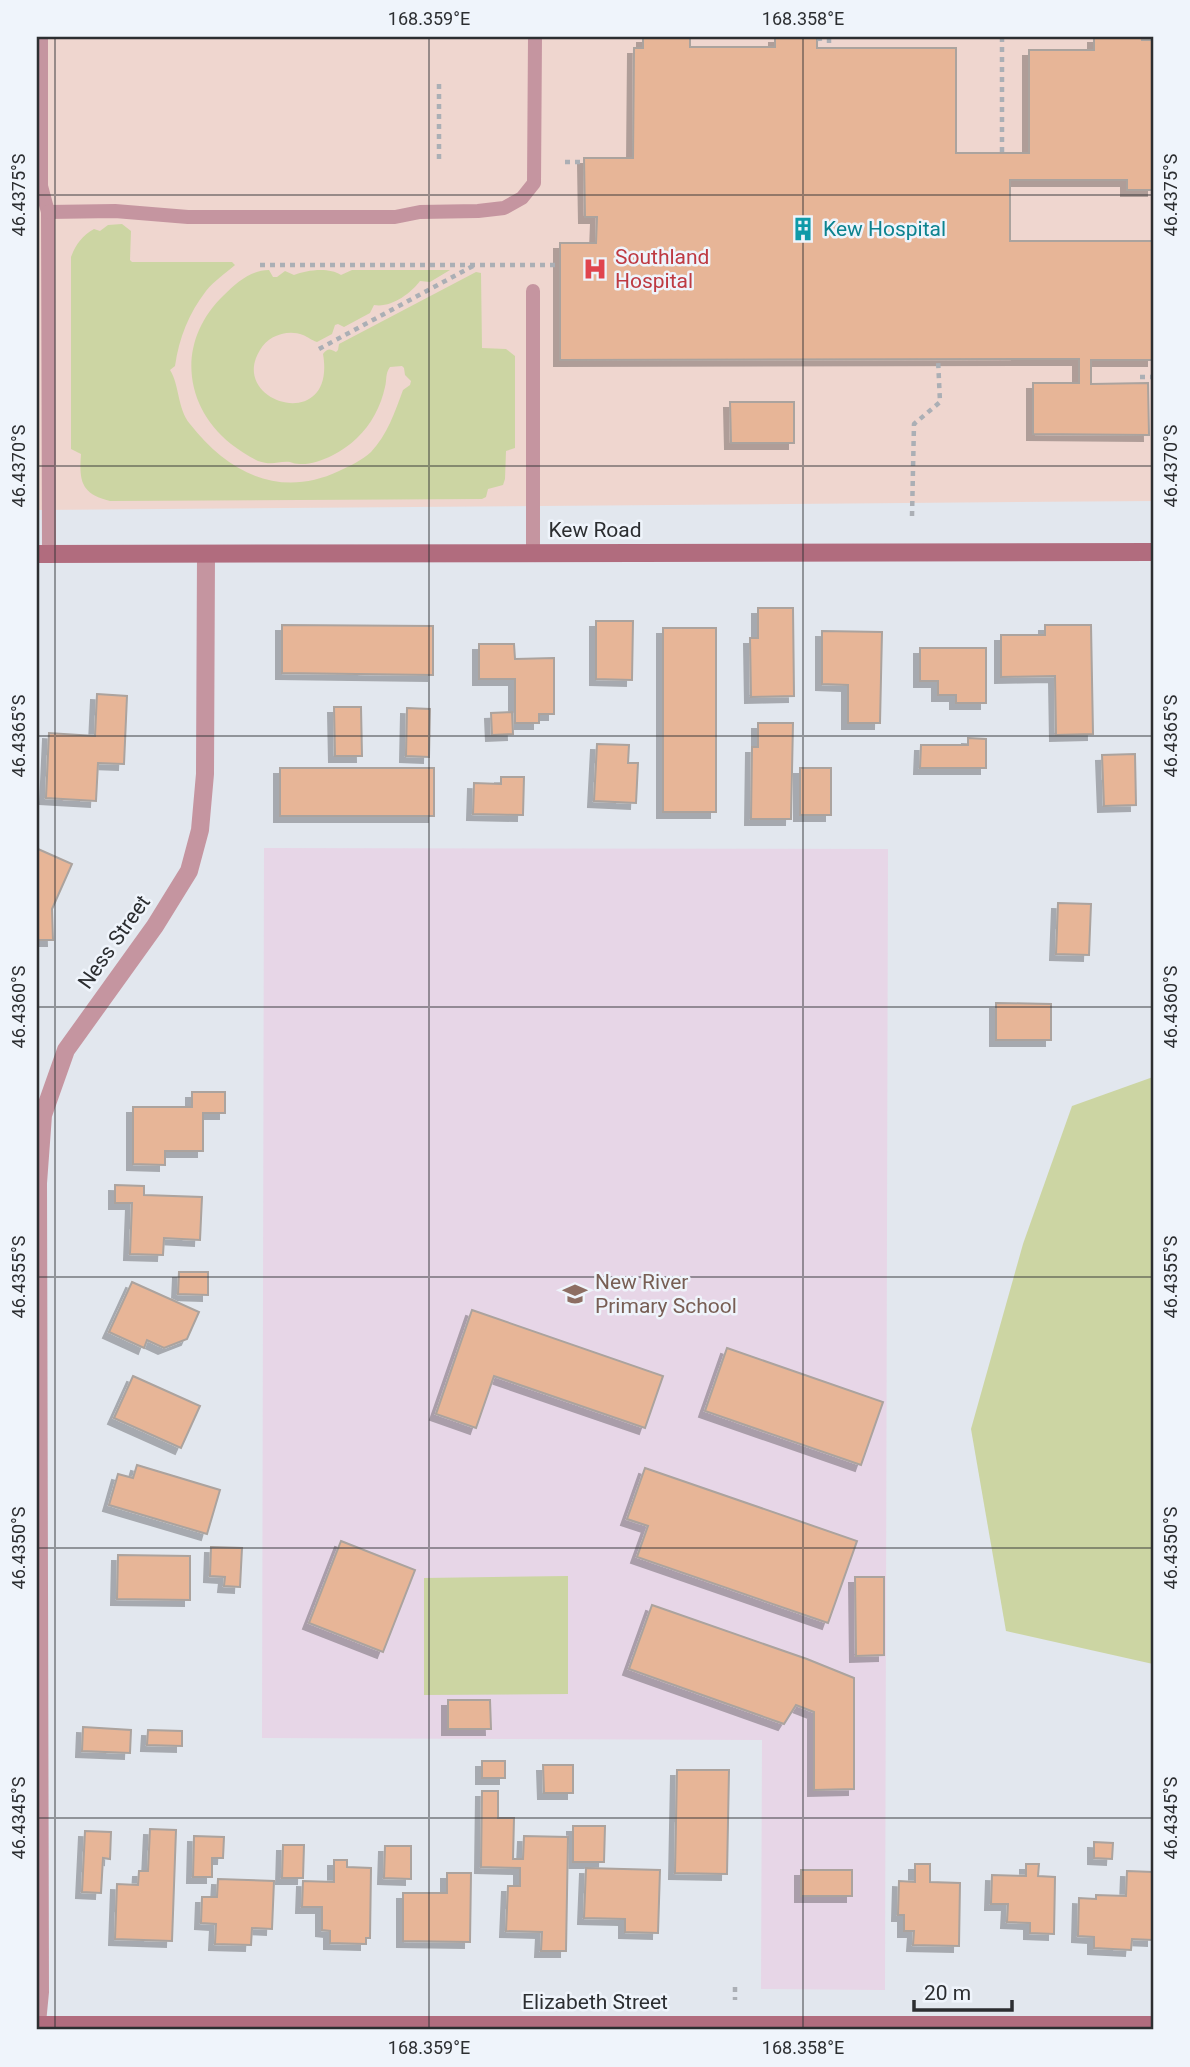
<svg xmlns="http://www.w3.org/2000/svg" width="1190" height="2067" font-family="Roboto,sans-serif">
	<defs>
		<filter id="shadow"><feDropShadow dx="-6" dy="6" stdDeviation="0" flood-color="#0004"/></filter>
	</defs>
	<rect width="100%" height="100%" fill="#e2e7ee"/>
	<path fill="#e7d6e7" d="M264 848 888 849 885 1990 761 1989 762 1740 262 1738Z"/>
	<path fill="#efd6cf" d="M37 37H1153V501L37 510Z"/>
	<g fill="#ccd5a3">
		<path d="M122 224 131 231 130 260 132 262H232L235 265C226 273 214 281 206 291 189 313 179 338 175 366L170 370C180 386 177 408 190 424 228 473 280 499 339 471 350 466 362 460 371 452 387 435 395 412 403 390L410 385 411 381 405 375 404 368 402 366 390 367C385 374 387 380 385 387 381 406 371 425 357 438 344 451 319 465 300 464 296 464 293 463 290 462 277 461 273 466 258 461 249 457 239 450 231 444 182 404 177 340 224 295 236 283 251 270 269 270L273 277H277L285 271 294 275C307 270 329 267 341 275L352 270H450L430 282 420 281C410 294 391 308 374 305L370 313 344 327 338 324 335 325 332 334 317 342C311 340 308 337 303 335 287 329 268 336 260 350 227 403 337 435 323 354 328 348 330 349 336 352L338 350 339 344 476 272 481 273 482 348 506 349 515 356V448L506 451 505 479 503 485 488 489 486 497 482 499 110 501C81 494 79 481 81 454L71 449V257C76 244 82 236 94 229L100 231 108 225Z"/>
		<path d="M1153 1077V1664L1006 1631 971 1429 1023 1244 1072 1106Z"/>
		<path d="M568 1576V1694L424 1695V1578Z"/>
	</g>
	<g fill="#e7b597" stroke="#aba39e" stroke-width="2" filter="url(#shadow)">
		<path d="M643 37H690V47H775V37H817V48H956V153H1029V50H1094V37H1142V40H1153V190H1127V180H1010V241H1153V360H1091V384L1148 383 1149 435 1033 434V383H1079V359L560 360V243H596L597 217H585L584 158H633L634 48H643Z"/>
		<path d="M730 402H794V443H731Z"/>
		<path d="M758 608H793L794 696 751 697 750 638H758Z"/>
		<path d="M596 621H633L632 680 596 679Z"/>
		<path d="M282 625 433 626V675L282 673Z"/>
		<path d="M1045 625H1091L1093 734 1056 735 1055 676 1001 677V635H1045Z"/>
		<rect x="663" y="628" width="53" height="184"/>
		<path d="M822 631 882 632 880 723H848V685L822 684Z"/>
		<path d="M479 644H514L515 659 554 658V714H539V723H515V679H479Z"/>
		<path d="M920 648H986V703H956V695H938V681H920Z"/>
		<path d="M97 694 127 696 124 764 98 763 96 801 46 798 49 733 95 736Z"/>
		<path d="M334 707H361L362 756H335Z"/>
		<path d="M407 708 430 709 429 757 406 756Z"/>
		<path d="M512 712 513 734 492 735 491 713Z"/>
		<path d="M758 723H793L791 819H751L752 747H758Z"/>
		<path d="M968 738 986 739V768H920L921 745H968Z"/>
		<path d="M597 744 629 745 628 763H638L636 803 594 801Z"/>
		<path d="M1135 754 1136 805 1104 806 1102 755Z"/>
		<rect x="280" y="768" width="154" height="48"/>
		<rect x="800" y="768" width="31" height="47"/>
		<path d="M501 777H524L523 815 473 814 474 783 501 784Z"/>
		<path d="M38 849 72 864 52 909 53 940H37Z"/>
		<path d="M1058 903 1091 904 1089 955 1056 954Z"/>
		<path d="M996 1003 1051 1004V1040H996Z"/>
		<path d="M192 1092H225V1113H203V1151H165V1165L133 1164V1107H192Z"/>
		<path d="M115 1185 144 1186V1195L202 1197 200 1240 164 1238 163 1255 130 1254 132 1203H115Z"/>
		<path d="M179 1272H208V1295L178 1294Z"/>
		<path d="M132 1282 199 1312 187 1339 164 1348 147 1340 144 1348 109 1332Z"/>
		<path d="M472 1310 663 1376 645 1428 494 1376 476 1428 436 1414Z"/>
		<path d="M727 1348 883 1402 861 1465 705 1411Z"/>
		<path d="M133 1376 200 1406 181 1448 114 1418Z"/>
		<path d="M137 1465 220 1490 207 1534 109 1505 118 1474 133 1478Z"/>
		<path d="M645 1468 857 1541 828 1623 637 1557 648 1526 627 1519Z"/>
		<path d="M341 1541 415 1570 383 1652 309 1623Z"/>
		<path d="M211 1547 242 1548 240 1587 224 1586 225 1577 210 1576Z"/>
		<path d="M118 1555 190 1556V1600L117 1599Z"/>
		<path d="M855 1577H884V1655L856 1656Z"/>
		<path d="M652 1605 807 1659 854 1678V1789L814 1790V1712L796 1705 784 1724 629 1669Z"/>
		<path d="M448 1700H490L491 1729H448Z"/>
		<path d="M83 1727 131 1730 130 1753 82 1751Z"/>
		<path d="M148 1730 182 1731V1746L147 1745Z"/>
		<rect x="482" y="1761" width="23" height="17"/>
		<path d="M543 1765H573V1793H544Z"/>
		<path d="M677 1770H729L727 1874 675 1873Z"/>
		<path d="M482 1791H498V1818H514L513 1859H523L524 1836 568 1837 566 1951H541L542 1932 506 1931 508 1886H520V1868L481 1867Z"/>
		<path d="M573 1826H605L604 1862H573Z"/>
		<path d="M150 1829 176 1830 172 1941 115 1939 117 1884 138 1885 139 1871H148Z"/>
		<path d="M85 1831 111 1832 110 1859 103 1858 101 1893 82 1892Z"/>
		<path d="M194 1836 224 1837 223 1858H212V1877H193Z"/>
		<path d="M1094 1842 1113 1843 1112 1859 1094 1858Z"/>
		<path d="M283 1845H304L303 1878H282Z"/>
		<path d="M385 1846H411V1879L384 1878Z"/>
		<path d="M334 1860H347V1867L371 1868 370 1938H366V1944L330 1943V1931L322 1930V1907H302L303 1881 334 1882Z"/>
		<path d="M915 1864H930V1882L960 1883 959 1946 913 1945 914 1931H904V1915H898L899 1881 915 1882Z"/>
		<path d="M1026 1864H1039L1038 1876 1055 1877 1054 1934 1030 1933V1923L1007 1922 1008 1904H991L992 1875 1026 1876Z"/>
		<path d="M586 1868 660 1870 658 1933 625 1932V1919L584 1918Z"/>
		<rect x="801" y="1870" width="51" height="26"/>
		<path d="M1127 1871 1153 1872V1940L1132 1939 1131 1950 1094 1948V1937L1078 1936 1079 1898 1096 1899V1895L1126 1896Z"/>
		<path d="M447 1873H471L470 1942 403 1941V1893H447Z"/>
		<path d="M218 1879 274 1881 272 1929 252 1928 251 1945 215 1944 216 1924 201 1923 202 1897H217Z"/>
	</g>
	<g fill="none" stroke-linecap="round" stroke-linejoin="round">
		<g stroke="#abafb5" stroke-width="4.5" stroke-dasharray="5 5" stroke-linecap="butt">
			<path d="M1002 37V153"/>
			<path d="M829 38V48"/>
			<path d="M817 39 829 38"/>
			<path d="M439 84V159"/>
			<path d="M565 162H580"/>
			<path d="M260 265H558"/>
			<path d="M319 349 473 266"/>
			<path d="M1140 377H1153"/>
			<path d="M912 516 914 424 940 402 938 359"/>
			<path d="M735 1987V2000"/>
		</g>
		<g stroke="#c595a0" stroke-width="14">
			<path d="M41 37V186L48 212 49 554"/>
			<path d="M48 212 115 211 188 217H395L420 212 478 211 504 208 522 198 534 183 535 37"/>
			<path d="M533 291V553"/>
		</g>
		<path stroke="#c595a0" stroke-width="18" d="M37 2023 40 1992 38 1183 43 1115 66 1050 155 926 189 871 200 830 205 774 206 554"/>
		<g stroke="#b16c7e" stroke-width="18">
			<path d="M37 554 1153 552"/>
			<path d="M37 2025H1153"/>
		</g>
	</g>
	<path fill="none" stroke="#2c2e31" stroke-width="2" stroke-opacity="0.45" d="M55 37V2030M429 37V2030M803 37V2030M37 195H1153M37 466H1153M37 736H1153M37 1007H1153M37 1277H1153M37 1548H1153M37 1818H1153"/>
	<defs>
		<g id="building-bare" transform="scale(1.89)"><path d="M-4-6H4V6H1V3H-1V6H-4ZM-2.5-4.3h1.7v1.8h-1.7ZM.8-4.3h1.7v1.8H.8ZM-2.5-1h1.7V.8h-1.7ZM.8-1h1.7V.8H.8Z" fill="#0f9aa8" stroke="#eff4fb" stroke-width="2.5" paint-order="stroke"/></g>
		<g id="hospital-bare" transform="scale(1.89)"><path d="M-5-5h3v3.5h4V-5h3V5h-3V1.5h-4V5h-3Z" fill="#e0444e" stroke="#eff4fb" stroke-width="2.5" paint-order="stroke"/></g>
		<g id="school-bare" transform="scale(1.89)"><path d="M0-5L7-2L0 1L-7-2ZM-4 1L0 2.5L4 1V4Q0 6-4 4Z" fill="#8d6e63" stroke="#eff4fb" stroke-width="2.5" paint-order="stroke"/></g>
	</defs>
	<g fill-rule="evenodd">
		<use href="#building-bare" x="803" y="229"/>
		<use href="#hospital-bare" x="595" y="269"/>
		<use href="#school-bare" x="575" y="1294"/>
	</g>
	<g text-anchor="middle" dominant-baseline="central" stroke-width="5" stroke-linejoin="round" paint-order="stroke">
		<g font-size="21" fill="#0d838f" stroke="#eff4fb" text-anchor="start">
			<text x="823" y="229">Kew Hospital</text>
		</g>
		<g font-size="21" fill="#be3a42" stroke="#eff4fb" text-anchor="start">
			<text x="615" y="257">Southland<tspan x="615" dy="24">Hospital</tspan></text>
		</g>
		<g font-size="21" fill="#2c2e31" stroke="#eff4fb">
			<text x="595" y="530">Kew Road</text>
			<text transform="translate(114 942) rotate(-55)">Ness Street</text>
			<text x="595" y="2002">Elizabeth Street</text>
		</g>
		<g font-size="21" fill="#785e54" stroke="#eff4fb" text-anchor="start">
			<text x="595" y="1282">New River<tspan x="595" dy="24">Primary School</tspan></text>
		</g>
	</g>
	<rect width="1190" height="2067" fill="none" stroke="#eff4fb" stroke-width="77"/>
	<path d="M914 2000v10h98v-10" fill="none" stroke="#2c2e31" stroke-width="3.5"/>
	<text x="924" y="2000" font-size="21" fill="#2c2e31" stroke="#eff4fb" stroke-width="5" paint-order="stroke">20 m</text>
	<rect x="38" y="38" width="1114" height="1990" fill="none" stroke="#2c2e31" stroke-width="2.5"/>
	<g font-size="18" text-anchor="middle" fill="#2c2e31">
		<text x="429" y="25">168.359°E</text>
		<text x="803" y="25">168.358°E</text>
		<text transform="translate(1171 195) rotate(-90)" y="6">46.4375°S</text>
		<text transform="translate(19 195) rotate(-90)" y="6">46.4375°S</text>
		<text transform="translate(1171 466) rotate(-90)" y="6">46.4370°S</text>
		<text transform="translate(19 466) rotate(-90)" y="6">46.4370°S</text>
		<text transform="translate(1171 736) rotate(-90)" y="6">46.4365°S</text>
		<text transform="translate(19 736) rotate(-90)" y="6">46.4365°S</text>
		<text transform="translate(19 1007) rotate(-90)" y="6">46.4360°S</text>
		<text transform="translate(1171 1007) rotate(-90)" y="6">46.4360°S</text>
		<text transform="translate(19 1277) rotate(-90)" y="6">46.4355°S</text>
		<text transform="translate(1171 1277) rotate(-90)" y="6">46.4355°S</text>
		<text transform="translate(19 1548) rotate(-90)" y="6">46.4350°S</text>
		<text transform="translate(1171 1548) rotate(-90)" y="6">46.4350°S</text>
		<text transform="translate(1171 1818) rotate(-90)" y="6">46.4345°S</text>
		<text transform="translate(19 1818) rotate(-90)" y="6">46.4345°S</text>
		<text x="429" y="2054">168.359°E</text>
		<text x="803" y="2054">168.358°E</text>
	</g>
</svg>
